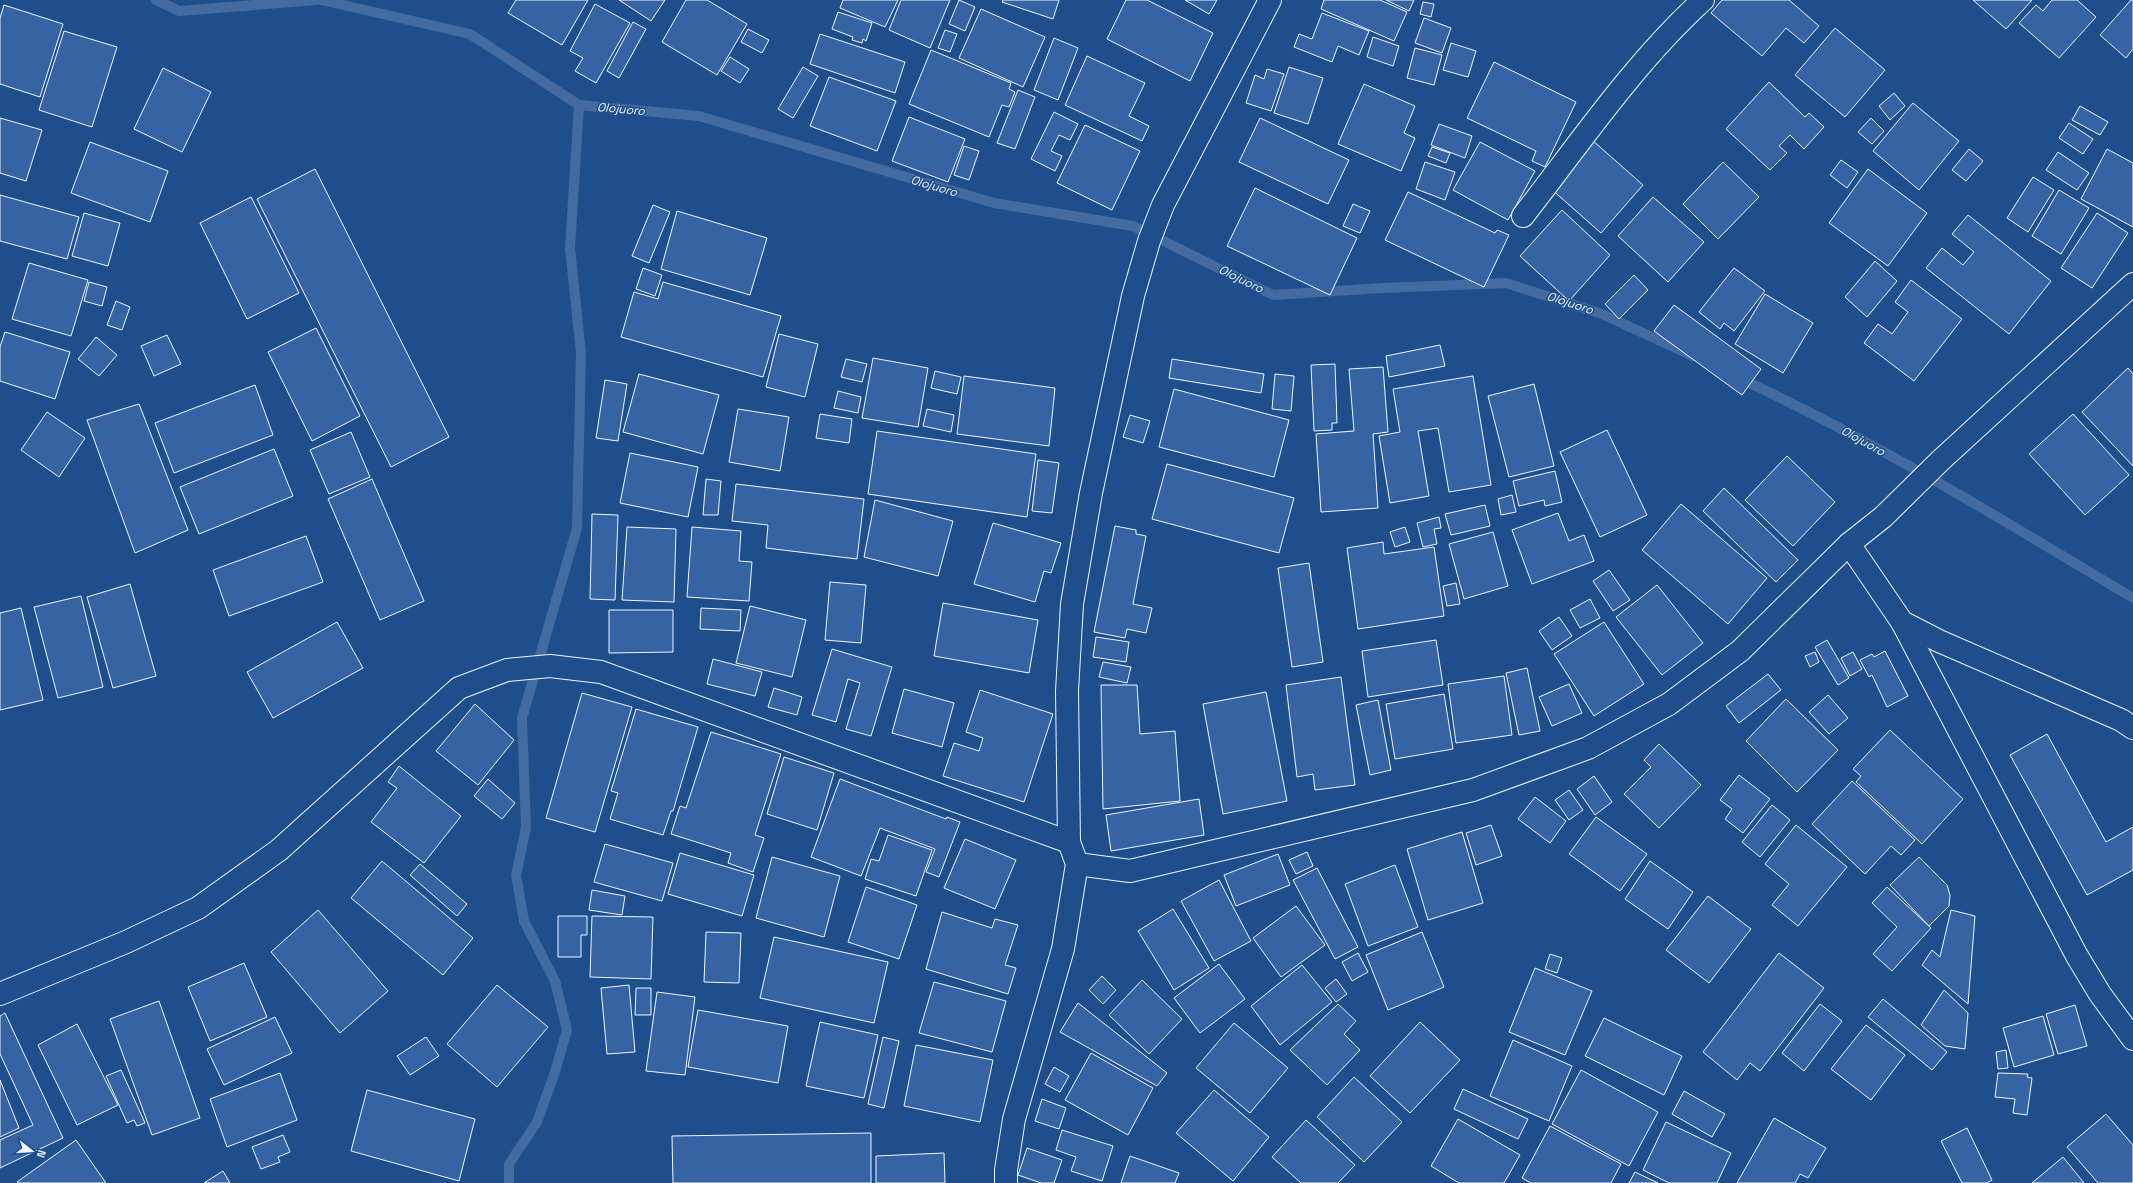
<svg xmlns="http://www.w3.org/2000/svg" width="2133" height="1183" font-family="'Space Grotesk',sans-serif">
	<rect width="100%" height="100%" fill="#1f4e8c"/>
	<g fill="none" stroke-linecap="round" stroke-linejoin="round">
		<g stroke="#446ba0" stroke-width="10">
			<path d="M156 0 179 11 317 0"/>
			<path d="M321 0 470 34 579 105 699 116 994 203 1133 226 1273 295 1383 288 1506 283 1602 314 1693 356"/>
			<path d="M1739 378C1875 441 2004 521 2133 598"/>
			<path d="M509 1183V1164L537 1122 555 1072 567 1030 555 981 524 921 516 875 526 828 522 718 577 528 581 353 570 248 579 105"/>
		</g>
	</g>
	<g fill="#3563a3" stroke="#f2f6ff">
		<path d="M516 0H588L562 45 508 13Z"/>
		<path d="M619 0H665L651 21Z"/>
		<path d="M686 0H707L747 24 717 75 662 42Z"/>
		<path d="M843 0H898L885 27 840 8Z"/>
		<path d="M901 0H950L930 48 889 30Z"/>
		<path d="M959 0 975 7 965 31 949 24Z"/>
		<path d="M1003 0H1059L1053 19 1002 2Z"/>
		<path d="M1126 0H1147L1213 33 1190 81 1107 39Z"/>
		<path d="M1185 0H1217L1209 14Z"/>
		<path d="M1324 0H1380L1407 12 1394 41 1321 9Z"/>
		<path d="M1386 0H1414L1409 11Z"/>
		<path d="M1722 0H1789L1819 26 1804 43 1786 28 1762 56 1711 13Z"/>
		<path d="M1973 0H2032L2006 29Z"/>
		<path d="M2052 0H2077L2096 17 2059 58 2019 23 2036 5 2043 11Z"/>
		<path d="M2131 0H2133V49L2126 58 2100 35Z"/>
		<path d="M1423 2 1434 4 1431 17 1420 14Z"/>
		<path d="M595 4 630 23 596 83 575 71 583 58 570 51Z"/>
		<path d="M4 5 63 24 40 97 0 84V18Z"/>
		<path d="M981 9 1045 37 1023 87 959 58Z"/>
		<path d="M838 12 872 23 866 41 863 39 862 43 852 40 853 37 832 29Z"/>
		<path d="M1322 13 1369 31 1359 55 1338 46 1332 62 1294 47 1299 34 1312 39Z"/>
		<path d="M1424 18 1451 28 1442 53 1415 43Z"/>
		<path d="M633 22 646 29 619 78 607 71Z"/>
		<path d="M1835 28 1885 70 1845 117 1795 75Z"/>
		<path d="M748 29 769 40 762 53 741 42Z"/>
		<path d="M945 30 957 34 950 52 938 48Z"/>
		<path d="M64 31 117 47 92 127 39 110Z"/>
		<path d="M820 34 905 62 895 93 810 64Z"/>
		<path d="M1373 37 1399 46 1393 66 1367 57Z"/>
		<path d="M1054 38 1078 48 1058 100 1034 90Z"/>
		<path d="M1451 43 1476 51 1468 77 1443 70Z"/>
		<path d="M1415 48 1442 55 1434 85 1407 78Z"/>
		<path d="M931 50 1011 83 1009 89 1015 92 1009 107 1002 105 989 137 909 104Z"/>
		<path d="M1087 56 1145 83 1129 116 1149 126 1142 141 1065 105Z"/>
		<path d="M730 57 749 69 740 83 721 71Z"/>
		<path d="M1494 62 1576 102 1545 167 1532 161 1536 151 1467 118Z"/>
		<path d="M803 67 818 76 793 118 778 109Z"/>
		<path d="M1289 67 1323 78 1308 124 1274 113Z"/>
		<path d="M163 68 211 92 182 152 134 129Z"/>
		<path d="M1267 69 1284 74 1271 111 1246 103 1255 75 1264 79Z"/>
		<path d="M829 77 896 101 877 151 810 126Z"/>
		<path d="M1769 82 1805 117 1809 113 1824 127 1804 149 1790 135 1779 146 1787 153 1770 170 1726 129Z"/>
		<path d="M1364 84 1415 106 1404 133 1415 138 1401 171 1338 144Z"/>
		<path d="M1018 90 1035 97 1015 149 997 143Z"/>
		<path d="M1894 93 1905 106 1890 120 1879 106Z"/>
		<path d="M1913 103 1959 141 1919 190 1873 151Z"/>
		<path d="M2080 106 2108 122 2100 135 2072 120Z"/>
		<path d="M1054 112 1078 124 1070 140 1059 135 1051 151 1062 156 1055 171 1031 159Z"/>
		<path d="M909 117 965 139 948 182 892 161Z"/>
		<path d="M0 118 42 130 26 181 0 173Z"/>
		<path d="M1260 118 1349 160 1328 204 1239 162Z"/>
		<path d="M1871 118 1884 131 1872 144 1858 132Z"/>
		<path d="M2069 123 2093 139 2083 154 2059 138Z"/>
		<path d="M1439 124 1472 136 1465 158 1431 145Z"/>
		<path d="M1085 125 1140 151 1112 210 1057 183Z"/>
		<path d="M1592 140 1643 185 1601 233 1550 188Z"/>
		<path d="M90 142 168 171 150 222 71 193Z"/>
		<path d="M1480 142 1535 171 1508 220 1453 190Z"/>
		<path d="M964 146 979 151 969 180 954 175Z"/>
		<path d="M1432 147 1450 153 1446 163 1428 156Z"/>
		<path d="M1969 149 1983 161 1966 181 1952 170Z"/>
		<path d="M2107 149 2133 163V227L2081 199Z"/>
		<path d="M2058 152 2089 173 2077 190 2046 170Z"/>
		<path d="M1841 160 1858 172 1847 188 1830 175Z"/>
		<path d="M1425 162 1455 172 1445 200 1416 189Z"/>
		<path d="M1723 162 1759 197 1718 239 1683 204Z"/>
		<path d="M315 169 449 437 391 467 257 199Z"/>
		<path d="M1868 169 1927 213 1888 266 1829 223Z"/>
		<path d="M2033 177 2054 190 2028 232 2007 218Z"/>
		<path d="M1255 188 1357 238 1330 295 1227 246Z"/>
		<path d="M2059 190 2089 208 2061 254 2032 236Z"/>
		<path d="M1408 192 1495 233 1497 230 1509 235 1484 287 1385 240Z"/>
		<path d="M0 195 79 217 67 259 0 241Z"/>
		<path d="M251 197 299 293 247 319 200 223Z"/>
		<path d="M1653 197 1704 242 1668 282 1618 236Z"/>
		<path d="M1353 204 1370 211 1360 233 1343 226Z"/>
		<path d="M653 205 670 212 649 263 632 256Z"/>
		<path d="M1562 210 1610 255 1569 301 1520 256Z"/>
		<path d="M677 211 767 238 750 295 661 269Z"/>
		<path d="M84 213 120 223 108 266 72 256Z"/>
		<path d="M2097 213 2128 233 2092 288 2061 268Z"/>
		<path d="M1968 215 2051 281 2009 334 1926 268 1942 248 1963 265 1974 252 1952 234Z"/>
		<path d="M1875 261 1897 281 1867 317 1845 297Z"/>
		<path d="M29 263 88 280 71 336 12 319Z"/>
		<path d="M643 268 662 275 655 296 636 289Z"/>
		<path d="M1734 268 1765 291 1734 331 1724 323 1720 329 1699 312Z"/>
		<path d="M1634 275 1648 290 1619 319 1605 304Z"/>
		<path d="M1911 280 1962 319 1914 381 1864 343 1878 324 1892 334 1908 312 1895 302Z"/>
		<path d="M89 282 107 287 102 306 84 301Z"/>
		<path d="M663 282 781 316 763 377 621 337 634 292 658 299Z"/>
		<path d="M1765 294 1813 323 1783 373 1735 344Z"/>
		<path d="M116 301 130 307 122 330 107 325Z"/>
		<path d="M1674 305 1761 369 1742 395 1654 331Z"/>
		<path d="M316 328 360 416 312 441 268 352Z"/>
		<path d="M5 332 70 352 55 399 0 381V347Z"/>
		<path d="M779 334 818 344 805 397 766 387Z"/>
		<path d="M167 335 181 364 154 376 141 346Z"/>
		<path d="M96 337 117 355 99 376 78 359Z"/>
		<path d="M1440 345 1445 366 1389 377 1386 356Z"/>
		<path d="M873 358 928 368 918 427 862 418Z"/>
		<path d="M846 359 867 364 862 382 841 377Z"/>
		<path d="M1172 359 1264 374 1261 393 1169 378Z"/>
		<path d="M1335 364 1337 423H1332V430L1314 431 1311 365Z"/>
		<path d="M1383 367 1388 432 1373 434 1378 508 1321 512 1316 434 1354 431 1349 369Z"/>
		<path d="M2128 368 2133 374V466L2082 412Z"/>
		<path d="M935 371 961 377 957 394 931 388Z"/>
		<path d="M639 374 719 395 703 454 623 432Z"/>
		<path d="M1275 374 1294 376 1291 411 1272 409Z"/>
		<path d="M964 376 1055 388 1049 446 957 434Z"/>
		<path d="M1473 376 1491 485 1449 492 1438 428 1418 431 1429 496 1390 503 1379 436 1400 432 1393 389Z"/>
		<path d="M605 380 627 384 618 441 596 438Z"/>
		<path d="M1534 384 1554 466 1509 477 1488 396Z"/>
		<path d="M255 385 273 435 174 473 155 423Z"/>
		<path d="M1174 389 1289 420 1274 477 1159 447Z"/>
		<path d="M838 391 861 397 858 413 834 408Z"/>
		<path d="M139 404 188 530 135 553 87 420Z"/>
		<path d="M738 409 789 417 780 471 729 462Z"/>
		<path d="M927 409 954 415 951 432 923 426Z"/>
		<path d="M47 412 85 438 59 477 21 450Z"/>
		<path d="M820 414 852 419 849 443 816 438Z"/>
		<path d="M2073 414 2129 475 2085 515 2029 454Z"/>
		<path d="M1130 415 1150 421 1143 443 1123 437Z"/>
		<path d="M1607 430 1647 515 1600 537 1560 452Z"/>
		<path d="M877 431 1036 454 1027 517 868 494Z"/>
		<path d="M351 432 370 477 329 494 310 450Z"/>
		<path d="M274 449 293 496 199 534 180 487Z"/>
		<path d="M630 453 698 467 688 517 620 503Z"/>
		<path d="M1787 456 1835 502 1793 546 1745 500Z"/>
		<path d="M1038 460 1059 463 1052 513 1032 511Z"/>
		<path d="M1167 464 1294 498 1279 553 1152 519Z"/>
		<path d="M1555 471 1562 502 1545 506 1544 500 1519 506 1513 481Z"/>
		<path d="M372 479 424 601 380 620 328 499Z"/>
		<path d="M706 479 721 481 718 515H703Z"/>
		<path d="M736 484 864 499 857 559 766 548 768 525 732 521Z"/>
		<path d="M1724 488 1798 560 1776 582 1703 511Z"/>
		<path d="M1512 495 1516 512 1501 515 1498 499Z"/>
		<path d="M875 500 953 521 938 576 864 557Z"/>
		<path d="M1681 504 1767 578 1728 624 1642 550Z"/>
		<path d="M1485 505 1490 526 1451 535 1445 514Z"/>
		<path d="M1558 513 1569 541 1584 535 1594 561 1532 584 1512 530Z"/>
		<path d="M592 514 618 515 615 600 590 599Z"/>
		<path d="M1439 517 1441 528 1434 529 1437 544 1423 547 1417 523Z"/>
		<path d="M993 523 1061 543 1051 573 1044 571 1035 602 974 584Z"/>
		<path d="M1115 526 1136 530V534L1146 536 1133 604 1152 608 1146 633 1127 629 1125 638 1094 632Z"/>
		<path d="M627 527 676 529 674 602 622 600Z"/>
		<path d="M692 527 741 531 739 561 752 562 749 601 687 597Z"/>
		<path d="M1405 527 1410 542 1395 547 1390 532Z"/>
		<path d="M1493 532 1508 586 1464 599 1449 544Z"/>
		<path d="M306 536 323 582 229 616 213 570Z"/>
		<path d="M1383 542 1384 554 1434 547 1444 616 1358 629 1347 548Z"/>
		<path d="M1309 563 1323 662 1292 667 1278 568Z"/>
		<path d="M1609 570 1630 600 1613 611 1593 581Z"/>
		<path d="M830 582 866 585 861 643 825 640Z"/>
		<path d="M1456 583 1460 604 1447 606 1443 586Z"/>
		<path d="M130 584 156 676 113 688 87 597Z"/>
		<path d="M1657 585 1703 643 1662 675 1616 617Z"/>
		<path d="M81 596 103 687 58 698 34 607Z"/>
		<path d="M1590 599 1600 618 1580 628 1570 610Z"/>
		<path d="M943 603 1038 620 1029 673 934 656Z"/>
		<path d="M750 606 806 620 792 677 736 663Z"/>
		<path d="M21 608 43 700 0 710V613Z"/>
		<path d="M701 608 741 610 740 631 700 629Z"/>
		<path d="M609 610H673V652L609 653Z"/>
		<path d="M1559 617 1572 636 1552 650 1539 631Z"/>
		<path d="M337 622 363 668 273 718 247 672Z"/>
		<path d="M1604 622 1644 684 1594 716 1554 654Z"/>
		<path d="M1096 637 1129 642 1126 662 1093 657Z"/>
		<path d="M1436 640 1443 685 1368 697 1362 651Z"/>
		<path d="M1827 640 1849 678 1838 685 1815 647Z"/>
		<path d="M832 649 892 667 871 736 846 729 860 683 848 679 836 722 812 715Z"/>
		<path d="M1885 651 1908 696 1887 707 1872 675 1869 677 1860 660 1872 654 1874 657Z"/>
		<path d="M1815 652 1819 662 1810 667 1805 656Z"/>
		<path d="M1853 652 1862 669 1850 676 1841 658Z"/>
		<path d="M713 659 762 672 755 696 707 684Z"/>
		<path d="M1103 662 1131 667 1127 683 1099 677Z"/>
		<path d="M1527 668 1540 731 1519 735 1506 673Z"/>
		<path d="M1768 674 1781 690 1739 723 1726 706Z"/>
		<path d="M1504 676 1512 735 1456 743 1448 684Z"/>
		<path d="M1341 677 1355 785 1315 790 1313 774 1297 777 1286 685Z"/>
		<path d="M1569 684 1582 713 1552 726 1539 697Z"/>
		<path d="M1101 685H1137L1140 734 1175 731 1180 801 1103 809Z"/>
		<path d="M774 688 802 697 797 715 768 707Z"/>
		<path d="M904 689 954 703 942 747 892 733Z"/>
		<path d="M980 690 1053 714 1024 802 943 776 954 743 979 751 983 738 966 732Z"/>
		<path d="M1266 692 1287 801 1223 814 1203 704Z"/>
		<path d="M582 693 632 707 595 832 546 818Z"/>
		<path d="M1444 694 1453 749 1395 759 1386 704Z"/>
		<path d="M1828 695 1848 718 1829 734 1809 712Z"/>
		<path d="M1786 699 1838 750 1797 792 1746 741Z"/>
		<path d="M1378 700 1391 770 1370 775 1356 705Z"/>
		<path d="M475 704 514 740 478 785 436 751Z"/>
		<path d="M636 709 698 727 673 811H671L663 835 610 819 618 793 611 791Z"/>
		<path d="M1890 730 1963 799 1922 844 1856 782 1861 776 1853 769Z"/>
		<path d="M711 732 781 754 755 835 764 838 753 872 728 863 731 853 671 834 680 806 686 808Z"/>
		<path d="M2047 734 2106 842 2133 827V870L2087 895 2010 755Z"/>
		<path d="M1659 744 1701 785 1659 828 1624 794 1651 767 1644 760Z"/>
		<path d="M784 757 834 773 817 830 767 814Z"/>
		<path d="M399 766 461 816 424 863 371 822 397 788 388 782Z"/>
		<path d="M1739 775 1770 799 1743 833 1725 819 1732 809 1720 800Z"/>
		<path d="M1594 776 1612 802 1595 815 1577 789Z"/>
		<path d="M488 779 515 803 502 819 474 796Z"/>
		<path d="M840 779 946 819 947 817 960 822 939 877 926 872 935 849 880 828 861 876 811 857Z"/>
		<path d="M1852 781 1915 840 1901 855 1891 846 1865 874 1812 824Z"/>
		<path d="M1569 790 1583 810 1569 820 1555 800Z"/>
		<path d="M1535 797 1566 821 1550 843 1518 819Z"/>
		<path d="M1199 799 1204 835 1111 851 1106 815Z"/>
		<path d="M1772 805 1790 820 1760 857 1742 842Z"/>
		<path d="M1596 817 1647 854 1620 891 1569 854Z"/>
		<path d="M1491 825 1502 856 1476 865 1466 833Z"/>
		<path d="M1796 825 1847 867 1798 926 1772 905 1789 884 1765 864Z"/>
		<path d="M1462 832 1483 903 1428 920 1407 849Z"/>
		<path d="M888 835 932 850 916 896 865 879 871 859 879 861Z"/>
		<path d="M965 839 1016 860 995 909 944 888Z"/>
		<path d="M605 844 673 863 662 901 594 882Z"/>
		<path d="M1307 852 1313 866 1296 874 1289 860Z"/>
		<path d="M680 853 754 875 742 916 668 894Z"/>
		<path d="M1278 854 1290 885 1236 906 1224 875Z"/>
		<path d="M772 857 840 876 824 937 756 918Z"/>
		<path d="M1919 857 1947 885 1950 895 1949 906 1929 926 1890 885Z"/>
		<path d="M382 861 473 938 443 975 351 898Z"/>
		<path d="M1650 861 1693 892 1668 929 1625 899Z"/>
		<path d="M420 864 467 904 457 916 410 875Z"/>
		<path d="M1395 865 1418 927 1368 946 1345 884Z"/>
		<path d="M1317 868 1358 947 1335 959 1293 880Z"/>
		<path d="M1219 880 1251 941 1214 961 1181 901Z"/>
		<path d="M866 887 917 905 899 959 848 942Z"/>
		<path d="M1887 887 1931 928 1892 971 1873 954 1897 927 1872 903Z"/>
		<path d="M592 890 625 896 622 915 589 910Z"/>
		<path d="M1708 896 1751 929 1709 983 1666 950Z"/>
		<path d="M1296 906 1325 945 1281 977 1253 938Z"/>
		<path d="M1173 909 1209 968 1174 990 1138 931Z"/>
		<path d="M318 910 388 991 340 1033 271 952Z"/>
		<path d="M1951 910 1975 916 1968 1004 1922 965 1932 950 1940 957Z"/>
		<path d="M942 912 992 928 995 919 1018 925 1005 965 1016 968 1008 994 926 969Z"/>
		<path d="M558 916H587V935H581V957H558Z"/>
		<path d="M592 916 653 917 651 979 590 977Z"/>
		<path d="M706 932 741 933 739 983 704 982Z"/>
		<path d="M1422 932 1444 987 1388 1010 1366 955Z"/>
		<path d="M774 937 888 962 874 1023 760 998Z"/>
		<path d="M1358 953 1368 972 1352 981 1342 962Z"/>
		<path d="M1779 953 1824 988 1760 1071 1750 1063 1737 1080 1703 1052Z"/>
		<path d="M1550 954 1562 958 1557 973 1545 969Z"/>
		<path d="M244 963 267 1017 210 1041 188 987Z"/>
		<path d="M1219 964 1245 999 1200 1033 1174 998Z"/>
		<path d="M1302 965 1332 1002 1280 1045 1251 1006Z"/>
		<path d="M1535 968 1592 991 1565 1055 1509 1032Z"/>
		<path d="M1102 976 1116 990 1103 1004 1089 990Z"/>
		<path d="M1336 979 1347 994 1336 1002 1325 988Z"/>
		<path d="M1142 980 1182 1019 1149 1054 1109 1015Z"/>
		<path d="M934 982 1006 1001 992 1052 919 1033Z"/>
		<path d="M497 985 548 1027 497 1087 447 1044Z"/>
		<path d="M629 985 635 1052 607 1054 601 988Z"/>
		<path d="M636 988H651V1015H635Z"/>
		<path d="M1944 990 1968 1013 1965 1049 1945 1046 1921 1025Z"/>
		<path d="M657 992 695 997 685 1075 646 1071Z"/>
		<path d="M1883 999 1947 1052 1932 1070 1868 1017Z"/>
		<path d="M159 1001 200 1118 152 1135 110 1019Z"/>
		<path d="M1078 1003 1167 1073 1157 1086 1060 1032Z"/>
		<path d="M1338 1004 1356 1021 1344 1034 1360 1050 1327 1085 1290 1050Z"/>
		<path d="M1820 1004 1842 1021 1804 1071 1782 1053Z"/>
		<path d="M2075 1005 2087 1046 2058 1054 2046 1014Z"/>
		<path d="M698 1010 788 1026 778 1083 688 1067Z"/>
		<path d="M5 1013 63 1138 0 1168V1140L33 1125 0 1054V1016Z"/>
		<path d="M2043 1016 2054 1055 2014 1067 2003 1028Z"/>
		<path d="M275 1017 292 1053 224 1085 207 1049Z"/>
		<path d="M1604 1018 1682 1056 1664 1095 1585 1056Z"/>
		<path d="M820 1022 878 1035 864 1098 806 1086Z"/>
		<path d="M1420 1022 1460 1060 1410 1113 1370 1076Z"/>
		<path d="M1234 1023 1288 1068 1250 1113 1196 1068Z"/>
		<path d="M77 1024 118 1105 77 1125 38 1045Z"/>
		<path d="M1866 1025 1905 1055 1871 1100 1831 1069Z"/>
		<path d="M426 1037 439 1056 410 1075 397 1056Z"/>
		<path d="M883 1037 899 1041 884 1108 868 1104Z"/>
		<path d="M1513 1040 1572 1066 1549 1121 1490 1096Z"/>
		<path d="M916 1045 993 1060 980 1122 904 1106Z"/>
		<path d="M2006 1050 2008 1068 1998 1069 1996 1052Z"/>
		<path d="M1091 1053 1153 1088 1128 1135 1065 1100Z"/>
		<path d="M1054 1067 1069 1076 1060 1092 1045 1084Z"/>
		<path d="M121 1070 145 1123 137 1126 134 1120 127 1123 106 1076Z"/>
		<path d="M1581 1070 1658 1112 1629 1166 1552 1124Z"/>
		<path d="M280 1073 297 1120 227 1147 210 1099Z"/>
		<path d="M1998 1073 2028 1074 2027 1077 2032 1078 2027 1115 2013 1113 2015 1099 1995 1097Z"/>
		<path d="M1354 1077 1402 1122 1364 1162 1317 1117Z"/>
		<path d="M0 1080 19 1128 0 1137Z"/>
		<path d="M1463 1089 1528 1119 1518 1139 1454 1109Z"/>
		<path d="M367 1090 475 1119 459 1181 351 1151Z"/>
		<path d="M1214 1090 1269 1137 1233 1181 1176 1133Z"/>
		<path d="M1684 1091 1725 1114 1712 1137 1672 1114Z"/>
		<path d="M1042 1099 1066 1108 1059 1129 1035 1121Z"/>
		<path d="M2106 1114 2133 1145V1183H2098L2067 1147Z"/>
		<path d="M1774 1118 1826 1148 1808 1178 1800 1174 1795 1183H1737Z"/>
		<path d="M1458 1119 1520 1155 1504 1183H1459L1431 1166Z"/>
		<path d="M1306 1120 1355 1165 1338 1183H1301L1272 1157Z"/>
		<path d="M1666 1122 1731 1153 1717 1183H1669L1643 1170Z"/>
		<path d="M1550 1126 1621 1164 1611 1183H1531L1522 1178Z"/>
		<path d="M1967 1128 1992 1180 1987 1183H1962L1941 1141Z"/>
		<path d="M1062 1130 1113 1146 1102 1181 1071 1171 1076 1157 1056 1150Z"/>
		<path d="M871 1133V1183H673L672 1136Z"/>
		<path d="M283 1135 290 1152 278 1157 280 1162 261 1169 252 1147Z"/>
		<path d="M76 1140 106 1183H18L17 1182Z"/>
		<path d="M1027 1148 1062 1160 1054 1183H1041L1018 1175Z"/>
		<path d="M944 1153 945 1183H876V1156Z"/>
		<path d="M1130 1156 1179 1173 1175 1183H1121Z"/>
		<path d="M2063 1157 2084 1183H2032Z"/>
		<path d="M223 1171 230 1183H204Z"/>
		<path d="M1635 1172 1658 1183H1629Z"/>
	</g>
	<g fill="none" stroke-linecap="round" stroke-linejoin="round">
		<g stroke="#f2f6ff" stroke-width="24">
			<g id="minor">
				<path d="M1523 216C1580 143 1634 63 1703 0"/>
				<path d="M1849 544 1902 622 1939 641 2121 720 2133 728"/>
				<path d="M1902 622 2077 956 2100 994 2133 1039"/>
				<path d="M1077 864 1130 871 1473 790 1588 748 1669 704 1740 651 1849 544 1883 517 1941 460 2133 284"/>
				<path d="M0 994 126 942 198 908 279 850 459 688 507 670 550 666 601 672 1069 842"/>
				<path d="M1006 1183V1170L1014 1119 1063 949 1077 864 1069 842 1067 691 1072 604 1091 493 1133 296 1149 241 1163 205 1270 0"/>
			</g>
		</g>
		<use href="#minor" stroke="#1f4e8c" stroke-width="22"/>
	</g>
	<g text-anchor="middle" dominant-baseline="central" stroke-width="3" stroke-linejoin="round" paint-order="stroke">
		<g font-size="12" font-style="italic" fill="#f2f6ff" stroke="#1f4e8c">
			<text transform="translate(621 109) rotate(5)">Olojuoro</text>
			<text transform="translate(934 186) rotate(16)">Olojuoro</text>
			<text transform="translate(1241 279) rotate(26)">Olojuoro</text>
			<text transform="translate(1570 303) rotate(18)">Olojuoro</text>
			<text transform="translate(1863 441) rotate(29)">Olojuoro</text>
		</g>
	</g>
	<g transform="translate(32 1151) rotate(107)" stroke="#1f4e8c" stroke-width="3" paint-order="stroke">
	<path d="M0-3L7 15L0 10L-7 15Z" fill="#f2f6ff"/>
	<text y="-6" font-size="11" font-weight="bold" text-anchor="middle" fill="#f2f6ff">N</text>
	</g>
</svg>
